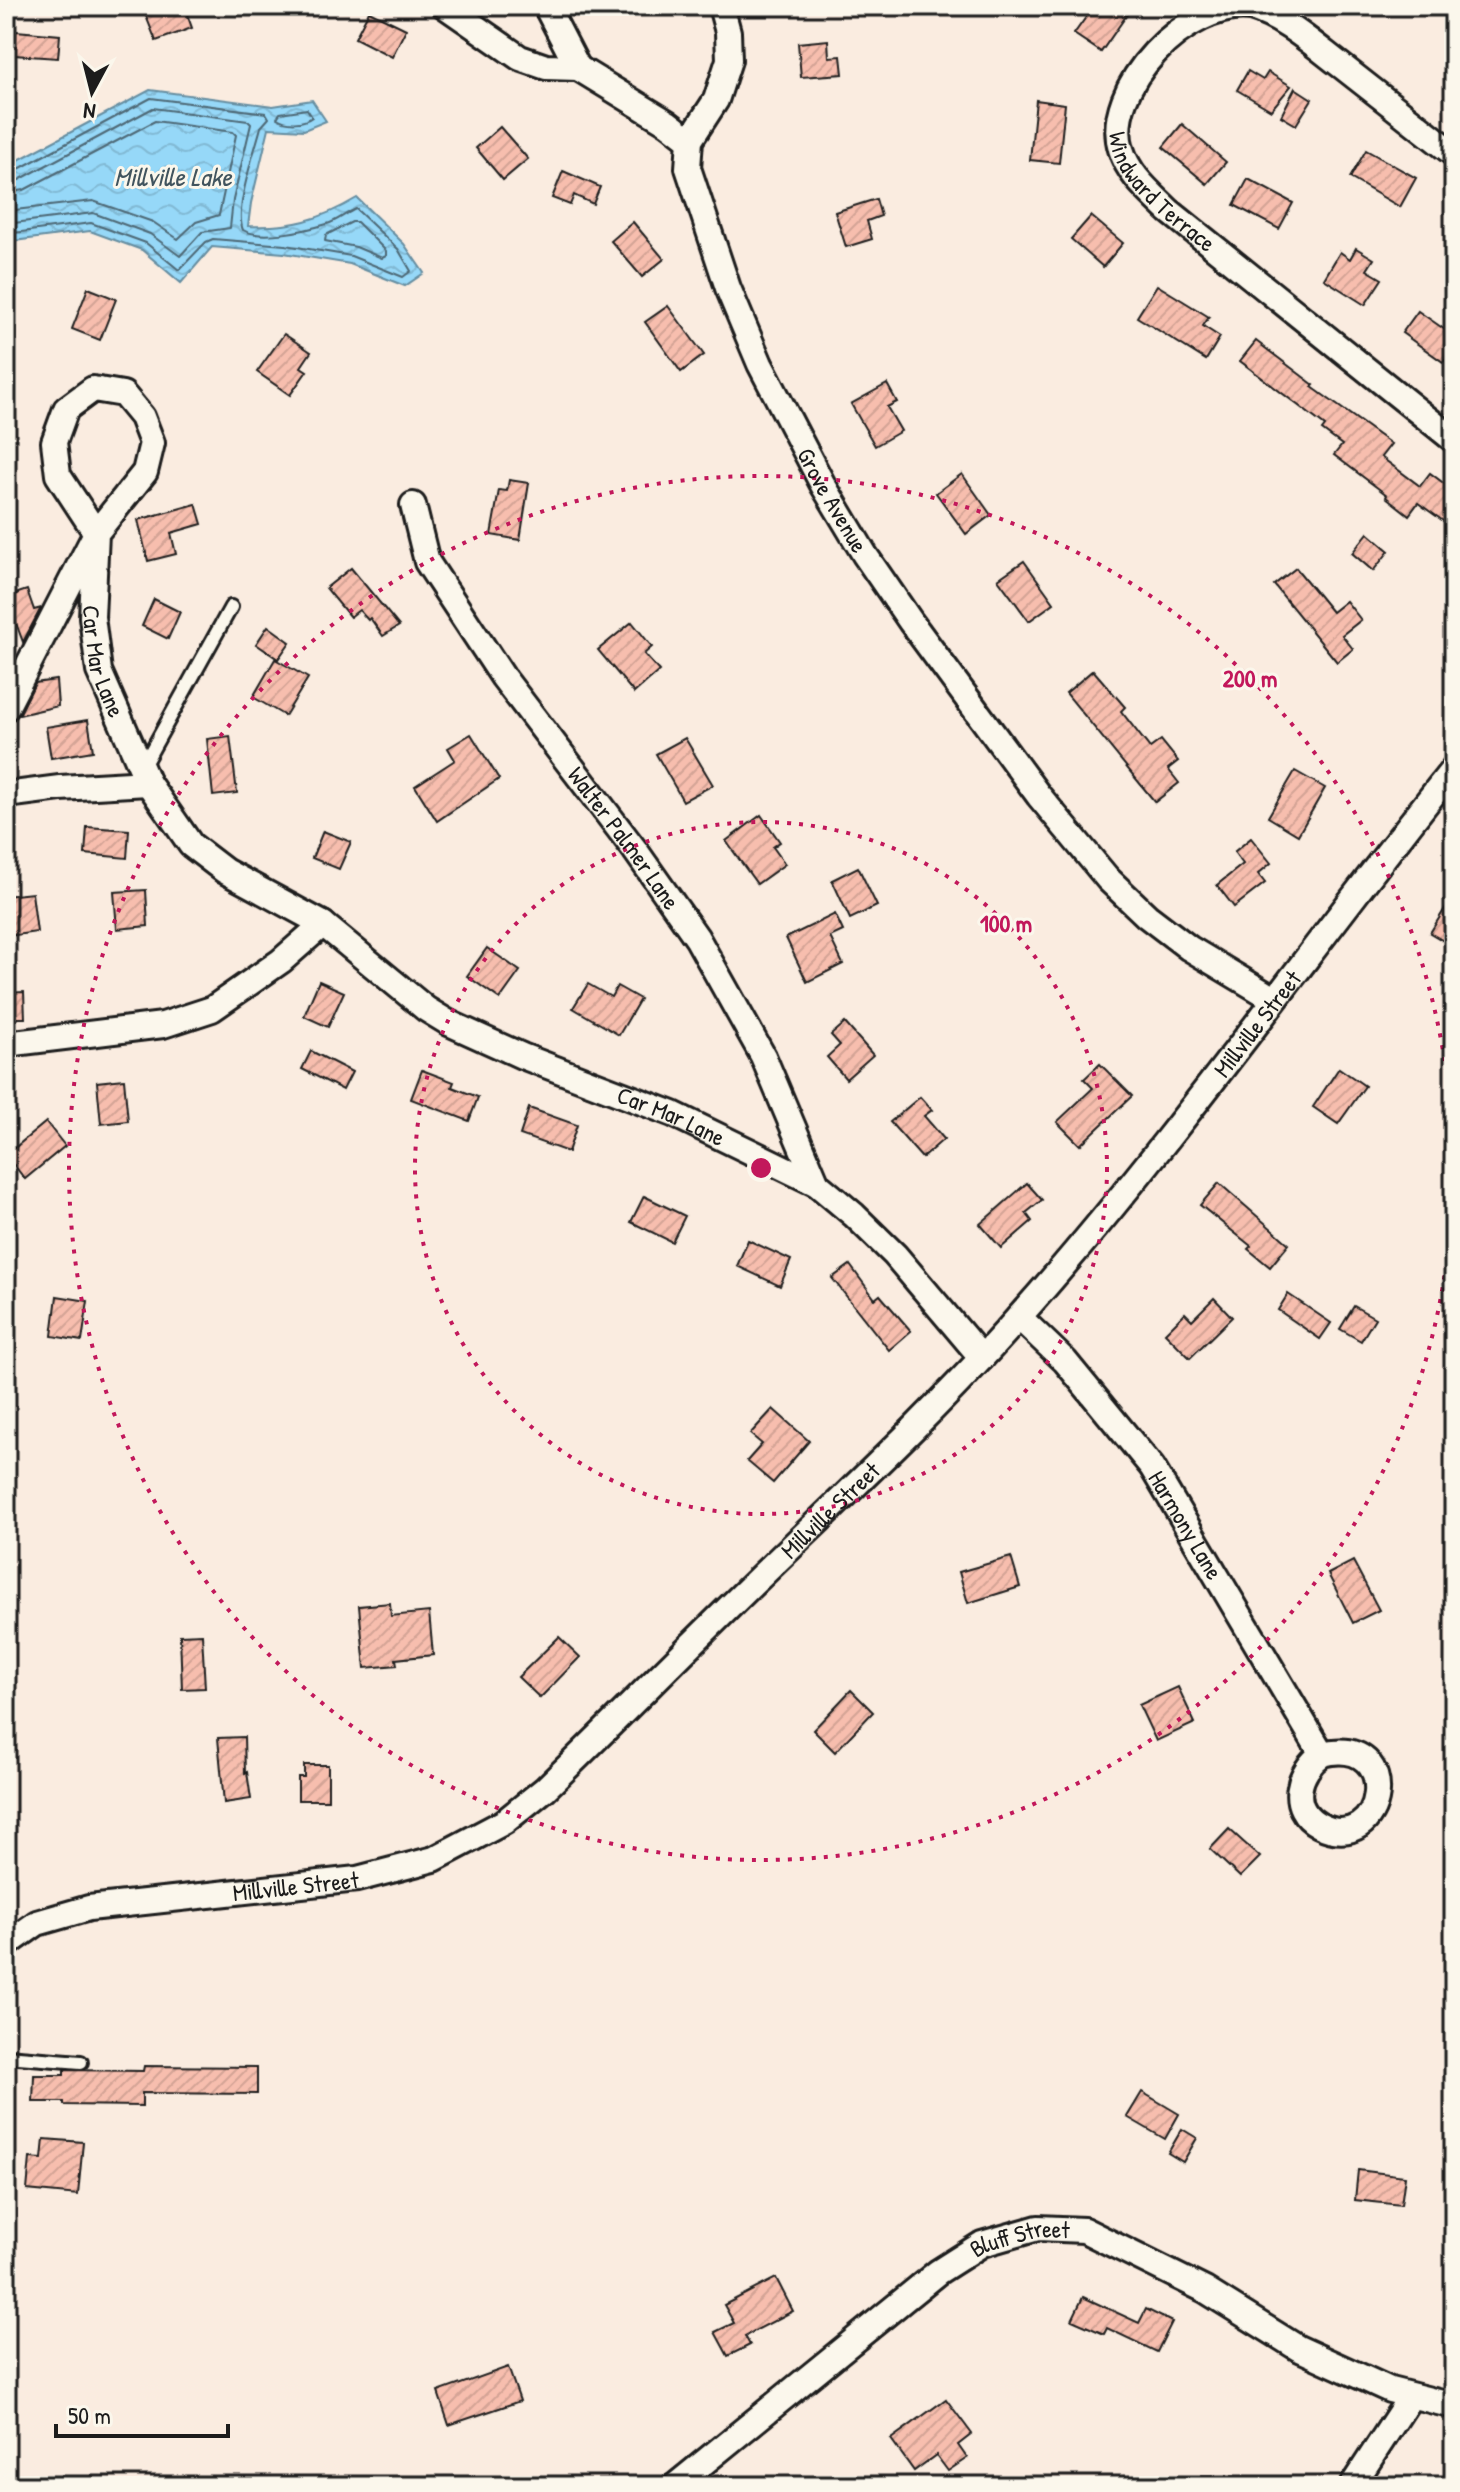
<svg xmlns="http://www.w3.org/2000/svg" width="1460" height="2492" font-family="'Patrick Hand',sans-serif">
	<defs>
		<pattern id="water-waves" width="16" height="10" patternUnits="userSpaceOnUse" patternTransform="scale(2)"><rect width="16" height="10" fill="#96d8f8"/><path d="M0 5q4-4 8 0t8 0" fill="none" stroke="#81b9d4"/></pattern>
		<pattern id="building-hatch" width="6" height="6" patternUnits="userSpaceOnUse" patternTransform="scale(2)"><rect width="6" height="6" fill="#f7beae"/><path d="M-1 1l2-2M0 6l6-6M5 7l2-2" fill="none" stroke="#d3a395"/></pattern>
	</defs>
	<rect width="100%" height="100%" fill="#faece0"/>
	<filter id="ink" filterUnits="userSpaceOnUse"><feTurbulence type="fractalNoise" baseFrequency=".0125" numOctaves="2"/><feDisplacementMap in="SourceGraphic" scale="16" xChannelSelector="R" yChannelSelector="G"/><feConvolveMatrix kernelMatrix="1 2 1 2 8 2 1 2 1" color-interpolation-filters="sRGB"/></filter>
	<g filter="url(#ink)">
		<path fill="url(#water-waves)" stroke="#658da0" stroke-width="2" d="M150 90 273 106 312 100 326 121 304 130 269 128 251 203 248 226C291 228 320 220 357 198L404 244 424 273 405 286 350 264 284 253 212 247 181 283 142 250 90 231 6 242V161L11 164Z"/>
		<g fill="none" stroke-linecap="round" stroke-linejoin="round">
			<g stroke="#4d6774" stroke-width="2">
				<path d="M307 109 312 117C303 124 287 124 277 118L280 113Z"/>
				<path d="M6 170 15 171 151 98 266 113 269 118 261 127C255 151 234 209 243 230 261 241 307 230 327 224 337 221 346 213 356 209L398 249 411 271 403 277 351 256 285 245 213 239 206 242 179 270 146 243 91 223 6 234"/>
				<path d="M6 181 19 180 153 108 248 121 251 124 233 200 230 228 202 232 180 256 150 234 93 213 6 224"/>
				<path d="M6 193 24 190 155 121 233 132 236 135 219 215 196 222 178 239 153 222 93 201 6 211"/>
				<path d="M352 222H357L386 251V256L382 258 356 247 325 241 326 235Z"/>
			</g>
		</g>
		<g fill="url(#building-hatch)" stroke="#1c1c1c" stroke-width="2">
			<path d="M142 6H184L192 28 156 41Z"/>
			<path d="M1094 6H1133L1101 52 1074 34Z"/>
			<path d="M369 11 406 29 392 57 355 38Z"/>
			<path d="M16 31 60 35 58 58 14 55Z"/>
			<path d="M828 40 829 57 841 56 843 74 801 77 798 43Z"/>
			<path d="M1248 71 1263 80 1268 72 1291 86 1271 110 1237 90Z"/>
			<path d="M1295 88 1312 99 1296 125 1281 116Z"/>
			<path d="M1036 100 1065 104 1059 163 1030 160Z"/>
			<path d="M1182 124 1226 162 1207 184 1163 147Z"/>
			<path d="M500 127 528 159 503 180 476 148Z"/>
			<path d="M1366 150 1416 178 1400 207 1350 178Z"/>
			<path d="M563 171 600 187 593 204 574 195 570 205 552 198Z"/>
			<path d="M1248 179 1293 203 1279 229 1234 205Z"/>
			<path d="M876 199 881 216 867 221 872 239 846 247 835 212Z"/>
			<path d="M1091 216 1123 243 1103 267 1071 239Z"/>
			<path d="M633 222 664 259 642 277 611 241Z"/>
			<path d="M1356 248 1374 259 1367 270 1382 279 1365 305 1324 279 1340 252 1350 259Z"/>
			<path d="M1157 285 1209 317 1203 326 1220 337 1206 360 1137 317Z"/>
			<path d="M88 288 116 299 100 340 72 329Z"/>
			<path d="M668 306 704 355 681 372 645 322Z"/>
			<path d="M1418 311 1454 336V346L1443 362 1402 333Z"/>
			<path d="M284 334 311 352 301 367 307 371 290 395 257 372Z"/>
			<path d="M1256 341 1314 385 1312 387 1391 444 1381 457 1420 486 1430 473 1454 491V513L1446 523 1418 503 1409 515 1386 497 1387 495 1334 455 1342 445 1322 430 1325 426 1240 361Z"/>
			<path d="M887 384 897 402 887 407 901 431 875 446 851 404Z"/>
			<path d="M962 474 991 515 966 534 936 493Z"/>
			<path d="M509 480 529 483 520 540 491 535 499 490 507 491Z"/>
			<path d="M196 504 202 524 171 533 176 554 148 561 138 520Z"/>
			<path d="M1368 533 1389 551 1373 571 1352 553Z"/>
			<path d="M1024 561 1054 603 1029 621 998 579Z"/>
			<path d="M351 568 399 626 383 636 370 618 368 620 359 610 350 617 326 588Z"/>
			<path d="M1296 568 1332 612 1346 601 1361 620 1342 635 1353 649 1337 662 1274 585Z"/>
			<path d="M27 590 34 610 41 608 23 642 14 618 6 621V597Z"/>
			<path d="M154 599 180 612 168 639 142 626Z"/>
			<path d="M632 622 652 647 644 654 659 671 634 693 598 650Z"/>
			<path d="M268 626 290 642 278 659 256 644Z"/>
			<path d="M275 659 308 678 285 716 253 697Z"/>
			<path d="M1093 670 1125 707 1121 711 1150 748 1161 740 1178 761 1168 769 1179 783 1155 802 1066 693Z"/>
			<path d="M56 680 58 706 19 715 35 683Z"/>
			<path d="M88 720 93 751 51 758 46 727Z"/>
			<path d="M471 734 499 779 437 821 415 786 455 760 448 748Z"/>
			<path d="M230 736 237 793 213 796 207 739Z"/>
			<path d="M685 738 713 785 683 801 656 754Z"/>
			<path d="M1295 771 1325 788 1298 835 1268 817Z"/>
			<path d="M761 815 780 842 773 847 785 864 757 884 726 841Z"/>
			<path d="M87 827 129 830 127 858 85 854Z"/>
			<path d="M323 831 351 842 339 869 312 858Z"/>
			<path d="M1251 838 1271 863 1258 874 1265 883 1234 907 1217 885 1243 864 1234 852Z"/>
			<path d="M858 867 877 906 850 919 832 880Z"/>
			<path d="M146 890 148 926 117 929 114 892Z"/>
			<path d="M32 893 37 932 8 936 6 896Z"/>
			<path d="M1454 894V947L1430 933Z"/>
			<path d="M835 914 843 931 830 937 843 964 807 982 786 938Z"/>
			<path d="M487 948 520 971 500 999 467 976Z"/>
			<path d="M319 981 344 992 328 1027 304 1016Z"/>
			<path d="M588 984 611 997 617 986 640 999 619 1035 573 1008Z"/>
			<path d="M24 992 25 1018H6V993Z"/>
			<path d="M845 1023 873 1055 846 1079 827 1057 840 1045 831 1035Z"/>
			<path d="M311 1051 352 1072 343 1090 302 1069Z"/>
			<path d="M1100 1064 1132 1096 1080 1145 1057 1122 1093 1088 1084 1079Z"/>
			<path d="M1339 1068 1365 1086 1338 1124 1313 1107Z"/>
			<path d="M422 1070 454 1082 452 1087 478 1097 469 1121 411 1099Z"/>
			<path d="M124 1079 128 1121 101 1124 97 1082Z"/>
			<path d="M920 1097 932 1110 924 1116 944 1139 922 1158 890 1122Z"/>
			<path d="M529 1108 577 1125 568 1152 520 1135Z"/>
			<path d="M46 1122 65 1146 25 1179 6 1155Z"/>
			<path d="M1027 1183 1042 1200 1026 1213 1032 1221 1001 1248 980 1224Z"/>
			<path d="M1219 1183 1289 1244 1270 1267 1248 1249 1251 1246 1200 1205Z"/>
			<path d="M644 1196 685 1216 672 1242 631 1222Z"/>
			<path d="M748 1240 791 1260 780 1286 737 1266Z"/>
			<path d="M850 1265 875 1299 880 1295 911 1331 889 1350 832 1278Z"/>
			<path d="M1288 1294 1331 1323 1320 1339 1278 1310Z"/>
			<path d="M57 1296 88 1301 82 1341 52 1336Z"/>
			<path d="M1214 1298 1232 1317 1190 1358 1165 1333 1185 1313 1192 1320Z"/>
			<path d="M1354 1306 1375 1318 1361 1341 1340 1329Z"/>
			<path d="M773 1409 809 1441 773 1483 747 1461 762 1444 750 1434Z"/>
			<path d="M1011 1557 1020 1587 968 1603 959 1572Z"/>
			<path d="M1353 1561 1379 1610 1353 1623 1328 1574Z"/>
			<path d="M390 1603 391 1616 429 1612 433 1655 396 1659 397 1665 365 1668 359 1606Z"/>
			<path d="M202 1634 205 1688 182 1689 180 1635Z"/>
			<path d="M559 1637 580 1657 540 1698 518 1677Z"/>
			<path d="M1178 1687 1195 1723 1156 1741 1139 1705Z"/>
			<path d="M851 1690 873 1712 835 1752 813 1730Z"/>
			<path d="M244 1737 245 1773 247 1772 251 1799 224 1803 218 1738Z"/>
			<path d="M304 1765H328V1800H298V1777H304Z"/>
			<path d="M1229 1829 1260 1857 1240 1877 1210 1849Z"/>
			<path d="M144 2066 257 2067V2094L142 2093V2106L64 2105V2102H33L34 2075H64V2070L143 2071Z"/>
			<path d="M1142 2092 1179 2114 1165 2139 1127 2117Z"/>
			<path d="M1182 2129 1197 2138 1183 2162 1168 2153Z"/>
			<path d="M44 2139 83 2142 78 2195 27 2190 30 2158 42 2159Z"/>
			<path d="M1358 2170 1405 2176 1401 2205 1355 2200Z"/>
			<path d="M776 2278 793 2311 745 2336 750 2345 728 2356 715 2332 734 2323 724 2305Z"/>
			<path d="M1083 2297 1139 2323 1146 2309 1172 2322 1157 2352 1107 2328 1104 2334 1072 2320Z"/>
			<path d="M508 2367 520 2401 449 2425 438 2392Z"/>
			<path d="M946 2399 972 2434 958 2445 967 2458 948 2471 936 2455 914 2471 891 2439Z"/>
		</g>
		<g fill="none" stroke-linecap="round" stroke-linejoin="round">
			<g stroke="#1c1c1c" stroke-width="18">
				<g id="service">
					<path d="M143 766 231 607"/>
					<path d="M6 2056 81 2062"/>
				</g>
			</g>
			<g stroke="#1c1c1c" stroke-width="30">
				<g id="minor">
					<path d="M445 6 520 58 546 67 578 68 668 123 690 140"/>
					<path d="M546 6 578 68"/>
					<path id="s1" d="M721 6 728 32 729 60 716 100 690 140 688 168 728 288 760 364 823 485 865 555 911 622 1039 796 1108 879 1147 916 1189 948 1274 999"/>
					<path id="s2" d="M1454 154C1417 125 1380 96 1343 67 1315 46 1285 18 1251 8 1187 0 1102 88 1121 149 1129 176 1150 192 1169 211L1454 440"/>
					<path id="s3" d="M413 505 427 562 503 677 635 850 697 938 763 1056 817 1184"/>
					<path id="s4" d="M6 708 96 533 145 472 152 443 142 417 123 394 93 389 66 409 54 442 58 475 96 533 92 617 99 671 148 783 191 845 225 871 323 924 426 1009 449 1023 522 1056 673 1114 817 1184 854 1215 895 1255 982 1358"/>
					<path d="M6 795 60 788 148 783"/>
					<path d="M6 1044 163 1025 212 1009 281 961 323 924"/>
					<path id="s5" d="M1019 1317 1065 1361 1152 1467 1322 1754C1298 1771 1287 1808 1319 1825 1385 1859 1406 1733 1322 1754"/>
					<path id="s6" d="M6 1945 37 1923 89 1908 357 1879 434 1859 504 1822 545 1789C616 1720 685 1650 756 1581 845 1495 936 1411 1018 1318 1174 1143 1308 951 1454 768"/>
					<path id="s7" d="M675 2486 938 2272 982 2244 1038 2228 1084 2230 1205 2290 1298 2348 1390 2390 1454 2406"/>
					<path d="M1352 2486 1411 2396"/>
				</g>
			</g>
			<use href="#service" stroke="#fbf7ec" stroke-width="12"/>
			<use href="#minor" stroke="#fbf7ec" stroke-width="24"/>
		</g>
	</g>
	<g fill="none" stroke="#c2185b" stroke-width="4" stroke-dasharray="4 8">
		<circle cx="761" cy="1168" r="346"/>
		<circle cx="761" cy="1168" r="692"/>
	</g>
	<g text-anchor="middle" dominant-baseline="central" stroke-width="6" stroke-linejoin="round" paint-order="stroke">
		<g font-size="24" fill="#1c1c1c" stroke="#fbf7ec">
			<text stroke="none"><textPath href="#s2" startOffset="526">Windward Terrace</textPath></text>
			<text stroke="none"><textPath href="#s1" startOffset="536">Grove Avenue</textPath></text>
			<text stroke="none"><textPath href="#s4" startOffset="694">Car Mar Lane</textPath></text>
			<text stroke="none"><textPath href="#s3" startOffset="398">Walter Palmer Lane</textPath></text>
			<text stroke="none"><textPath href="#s6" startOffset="1620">Millville Street</textPath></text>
			<text stroke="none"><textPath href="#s4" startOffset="1456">Car Mar Lane</textPath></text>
			<text stroke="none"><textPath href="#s6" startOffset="972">Millville Street</textPath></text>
			<text stroke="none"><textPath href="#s5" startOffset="268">Harmony Lane</textPath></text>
			<text stroke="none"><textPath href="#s6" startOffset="300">Millville Street</textPath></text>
			<text stroke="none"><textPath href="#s7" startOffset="430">Bluff Street</textPath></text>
		</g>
		<g font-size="26" font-style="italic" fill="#41545e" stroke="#fbf7ec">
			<text x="173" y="176">Millville Lake</text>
		</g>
	</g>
	<circle cx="761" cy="1168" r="12" fill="#c2185b" stroke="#fbf7ec" stroke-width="4"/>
	<g font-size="24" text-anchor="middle" font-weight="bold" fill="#c2185b" stroke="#fbf7ec" stroke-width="6" stroke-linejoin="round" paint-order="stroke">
		<text x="1250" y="687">200 m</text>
		<text x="1006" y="932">100 m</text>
	</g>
	<rect width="1460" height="2492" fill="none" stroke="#fbf7ec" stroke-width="32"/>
	<rect x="16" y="16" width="1428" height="2460" fill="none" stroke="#1c1c1c" stroke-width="3" filter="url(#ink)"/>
	<g transform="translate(92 92) rotate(187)" stroke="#fbf7ec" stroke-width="6" paint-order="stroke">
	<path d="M0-6L14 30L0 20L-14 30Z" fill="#1c1c1c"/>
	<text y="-12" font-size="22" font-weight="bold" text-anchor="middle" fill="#1c1c1c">N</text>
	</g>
	<path d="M56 2424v12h172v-12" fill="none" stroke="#1c1c1c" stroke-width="4"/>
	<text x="68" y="2424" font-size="24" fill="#1c1c1c" stroke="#fbf7ec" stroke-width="6" paint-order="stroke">50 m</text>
</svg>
